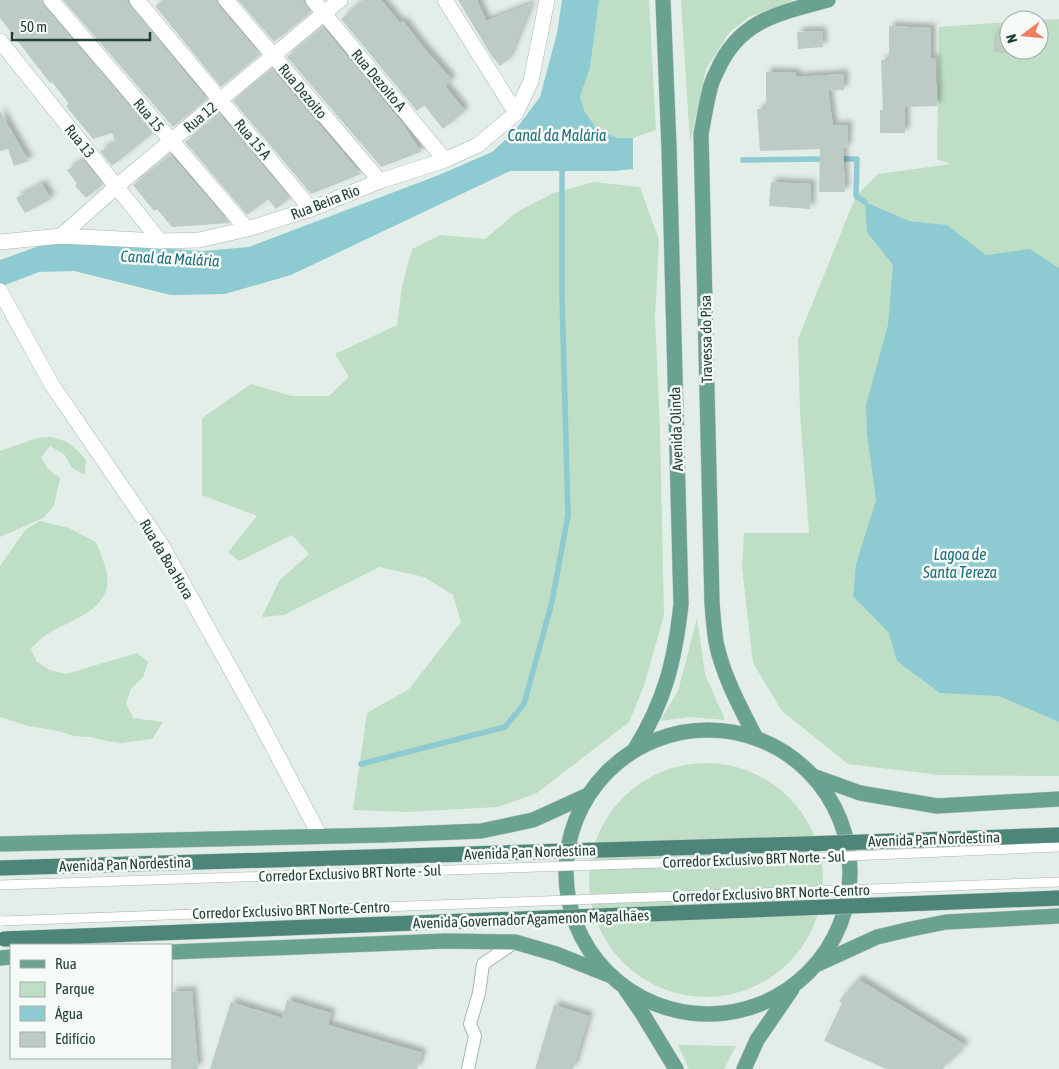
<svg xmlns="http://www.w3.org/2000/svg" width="1059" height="1069" font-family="'Asap Condensed',sans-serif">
	<defs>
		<filter id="shadow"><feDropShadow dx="4.5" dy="-4.5" stdDeviation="2.5" flood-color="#0004"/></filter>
	</defs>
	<rect width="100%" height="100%" fill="#e4eee9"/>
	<g fill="#bedec5">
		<path d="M599 0H649L656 130 633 138H618L597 129 585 112 580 97 590 68Z"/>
		<path d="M681 0H794L749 17 729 33 706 69 690 143Z"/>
		<path d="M1059 19V776L940 775 848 764 782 711 753 663 742 567 744 533H809L800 413 798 339 856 196 878 174 951 164 937 159 939 27 1009 22V50H1039V20Z"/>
		<path d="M594 182 640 187 659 240 655 317 660 431 664 615 644 686 629 722 537 793 498 807 407 812 353 810 367 713 409 689 461 622 453 595 424 577 379 567 284 615 262 617 279 581 309 554 292 535 239 561 228 552 257 516 202 495V418L251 384 292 396H329L349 377 335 354 397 325 402 286 412 249 440 235 485 239 517 212 553 193Z"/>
		<path d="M51 437C69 441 74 446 86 460L85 475 72 468 64 454 50 446 41 457 48 469 60 478 54 506 43 518 0 537V451L37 438Z"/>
		<path d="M40 521 69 528 96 542C101 555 110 573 107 587 100 616 62 622 42 638 38 641 34 645 31 649L37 662 50 670 66 674 137 653 148 662 143 677 131 689 126 703 133 718 163 722 152 739 121 743 107 741 90 737 73 736 59 731 28 726 0 717V566L26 529Z"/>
		<path d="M697 618 705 674 725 720 689 717 660 721 678 691Z"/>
		<circle cx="706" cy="880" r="117"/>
		<path d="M678 1045 736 1046 724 1069H689Z"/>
	</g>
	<g fill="#8ecad1">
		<path d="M562 0H599L590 68 580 97 585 112 597 129 618 138H633V169L614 171H510L291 275 225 294 171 295 74 271 39 272 0 287V260L42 245 61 242 203 251 249 247 439 175 492 152 514 132 540 97 557 33Z"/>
		<path d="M865 202 909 221 947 225 986 255 1030 249 1059 268V722L999 696 940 693 897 661 889 633 853 596 856 564 876 500 867 433 866 405 888 325 893 265 867 232Z"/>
	</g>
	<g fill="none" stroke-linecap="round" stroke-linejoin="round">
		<g stroke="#8ecad1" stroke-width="5.5">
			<path d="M837 159H857L856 196 865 202"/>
			<path d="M743 160 825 159"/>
			<path d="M361 764 505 727 524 704 552 602 568 515 562 295V165"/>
		</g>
	</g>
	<g fill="#bdcbc5" filter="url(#shadow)">
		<path d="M0 0H42L44 6 153 133 112 166 100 151 116 142 112 133 93 139 66 106 69 104 52 82 50 83 0 18Z"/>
		<path d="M63 0H126L207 99 173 127Z"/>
		<path d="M163 0H217L219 6 260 54 221 87 155 6Z"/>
		<path d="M238 0H302L311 12 274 42Z"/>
		<path d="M363 0H381L400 23 403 21 423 47 452 80 445 86 465 111 443 129 424 105 417 111 341 19Z"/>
		<path d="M458 0H477L486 21 531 4 508 60 500 66 491 55Z"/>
		<path d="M889 26 931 28V59L935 58 937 106 905 107V133H880V110H883L881 60H889Z"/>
		<path d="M323 27 402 123 421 152 381 167 287 57Z"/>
		<path d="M822 31 823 47 798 49 797 32Z"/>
		<path d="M995 34 1009 35V54L993 52Z"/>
		<path d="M272 69 361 174 311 194 233 101Z"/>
		<path d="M766 72 796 73V77L844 74V90L828 91 833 126 848 125 847 148H843L845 192H819L820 149 760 151 757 109H766Z"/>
		<path d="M0 111 20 146 29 161 14 166 8 149 0 151Z"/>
		<path d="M219 113 290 198 276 209 268 199 247 215 185 142Z"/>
		<path d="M171 155 230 223 172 227 157 209 154 211 133 185Z"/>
		<path d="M83 160 103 184 86 198 75 186 77 184 67 170Z"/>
		<path d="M771 182 811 184 810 209 769 206Z"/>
		<path d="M42 184 51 199 25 213 16 198Z"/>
		<path d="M858 979 965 1045 952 1061 950 1059 943 1069H886L824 1041 842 1003 839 1001Z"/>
		<path d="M192 991 198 1069H171V992Z"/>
		<path d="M287 1000 331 1013 328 1025 422 1053 417 1069H210L231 1002 282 1018Z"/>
		<path d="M554 1005 589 1016 573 1069H535Z"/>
	</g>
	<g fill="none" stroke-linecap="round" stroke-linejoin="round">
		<g stroke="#a7b6b0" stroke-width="14">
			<path id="pedestrian" d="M468 1069 475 1036 470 1024 479 993 483 964 515 942"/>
		</g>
		<g stroke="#a7b6b0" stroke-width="16">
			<g id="minor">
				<path d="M51 0 247 229"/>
				<path d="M137 0 311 209"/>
				<path d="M226 0 380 181"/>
				<path d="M313 0 445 160"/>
				<path d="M445 0 516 113"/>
				<path d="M0 41 160 241"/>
				<path d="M61 236 117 186 340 0"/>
				<path d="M0 242 61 236 160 241 199 240 247 229 311 209 380 181 445 160 478 145 516 113 531 81 547 0"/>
				<path d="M0 291 52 385 161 544 255 713 320 836"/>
			</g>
		</g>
		<g stroke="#c2c9c7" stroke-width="16">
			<g id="primary">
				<circle cx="708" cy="872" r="142"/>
				<path d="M756 738C740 707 723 676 716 642 714 629 713 616 712 603L701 134C704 119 706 104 710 89 711 83 714 77 717 71 739 20 779 13 828 0"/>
				<path d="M635 749C665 701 675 660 681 604L669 147 663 0"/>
				<path d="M813 776 860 793 937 806 1059 799"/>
				<path d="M0 844 383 835 481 831 533 820 588 795"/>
				<path d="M171 952 445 941 515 942 556 954 609 975"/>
				<path d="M0 958 11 957"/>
				<path d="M818 964 877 937 911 929 946 922 1059 916"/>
				<path d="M626 990 642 1013 676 1069"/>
				<path d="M744 1069 757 1040 792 989"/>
			</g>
		</g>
		<use href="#pedestrian" stroke="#fff" stroke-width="12"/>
		<use href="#minor" stroke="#fff" stroke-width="15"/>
		<use href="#primary" stroke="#6aa292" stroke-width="15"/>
		<g stroke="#a7b6b0" stroke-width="10" stroke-linecap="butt">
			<g id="service-bridge">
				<path d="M0 885 781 859 1059 847"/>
				<path d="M2 921 1059 882"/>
			</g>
		</g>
		<g stroke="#c2c9c7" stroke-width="16" stroke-linecap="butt">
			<g id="trunk-bridge">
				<path d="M0 868 835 843 1059 835"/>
				<path d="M4 939 1059 898"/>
			</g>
		</g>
		<use href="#service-bridge" stroke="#fff" stroke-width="9"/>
		<use href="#trunk-bridge" stroke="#4d8678" stroke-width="15"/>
	</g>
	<g text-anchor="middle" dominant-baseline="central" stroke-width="5" stroke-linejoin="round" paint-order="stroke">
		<g font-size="15" fill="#243f37" stroke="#f5faf7">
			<text transform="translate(379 80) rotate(50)">Rua Dezoito A</text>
			<text transform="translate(303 91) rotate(50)">Rua Dezoito</text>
			<text transform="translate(149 115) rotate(50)">Rua 15</text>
			<text transform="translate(200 117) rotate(-40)">Rua 12</text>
			<text transform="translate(253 139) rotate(50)">Rua 15 A</text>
			<text transform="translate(80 141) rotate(51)">Rua 13</text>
			<text transform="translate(325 202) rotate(-21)">Rua Beira Rio</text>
			<text transform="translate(706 339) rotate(-91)">Travessa do Pisa</text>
			<text transform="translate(676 429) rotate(-92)">Avenida Olinda</text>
			<text transform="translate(167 559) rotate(59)">Rua da Boa Hora</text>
			<text transform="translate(934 839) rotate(-2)">Avenida Pan Nordestina</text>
			<text transform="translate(530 852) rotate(-2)">Avenida Pan Nordestina</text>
			<text transform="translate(754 859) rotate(-2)">Corredor Exclusivo BRT Norte - Sul</text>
			<text transform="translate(125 864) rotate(-2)">Avenida Pan Nordestina</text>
			<text transform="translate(350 873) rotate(-2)">Corredor Exclusivo BRT Norte - Sul</text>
			<text transform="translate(771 893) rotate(-2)">Corredor Exclusivo BRT Norte-Centro</text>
			<text transform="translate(291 910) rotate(-2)">Corredor Exclusivo BRT Norte-Centro</text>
			<text transform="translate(531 919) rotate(-2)">Avenida Governador Agamenon Magalhães</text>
		</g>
		<g font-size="16" font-style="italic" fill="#1e6f7b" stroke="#f5faf7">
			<text x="557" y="135">Canal da Malária</text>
			<text transform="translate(170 258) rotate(3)">Canal da Malária</text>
			<text x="960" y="554">Lagoa de<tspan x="960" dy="18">Santa Tereza</tspan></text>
		</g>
	</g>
	<rect x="10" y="944" width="162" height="115" fill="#f5faf7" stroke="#a1afaa"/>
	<rect x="20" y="960" width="25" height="8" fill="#6aa292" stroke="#a1afaa"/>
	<text x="55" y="969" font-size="15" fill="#243f37">Rua</text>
	<rect x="20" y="982" width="25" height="15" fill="#bedec5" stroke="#a1afaa"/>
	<text x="55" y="994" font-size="15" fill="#243f37">Parque</text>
	<rect x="20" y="1006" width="25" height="15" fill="#8ecad1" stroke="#a1afaa"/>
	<text x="55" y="1019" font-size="15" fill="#243f37">Água</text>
	<rect x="20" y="1032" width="25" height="15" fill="#bdcbc5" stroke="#a1afaa"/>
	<text x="55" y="1044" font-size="15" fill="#243f37">Edifício</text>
	<g transform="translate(1024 35) rotate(254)"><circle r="24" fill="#f5faf7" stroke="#a1afaa"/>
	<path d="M0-4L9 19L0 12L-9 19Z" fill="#f07e60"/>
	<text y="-8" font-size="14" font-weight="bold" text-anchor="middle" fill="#243f37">N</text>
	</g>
	<path d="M12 32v8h138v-8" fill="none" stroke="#243f37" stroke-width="2.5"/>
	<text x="20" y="32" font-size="15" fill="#243f37" stroke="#f5faf7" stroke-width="4" paint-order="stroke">50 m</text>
</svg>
